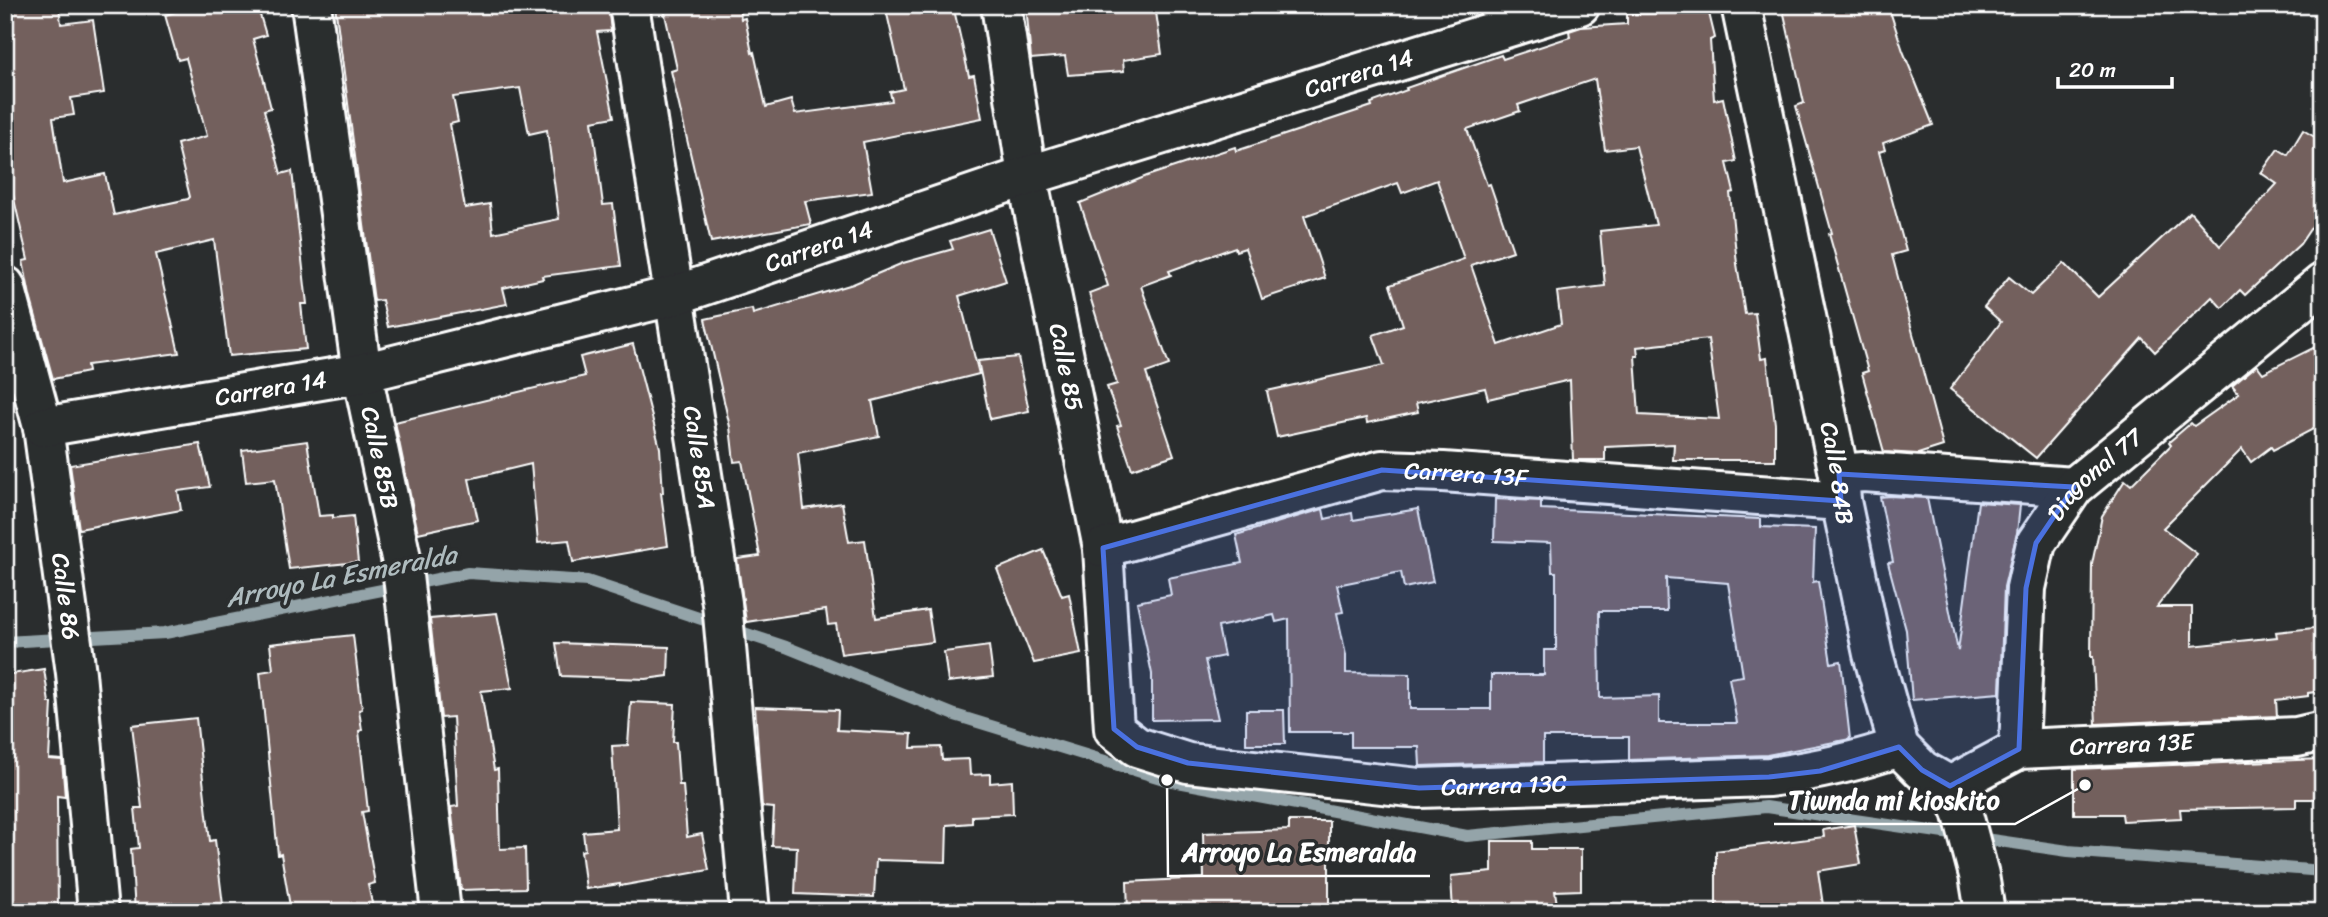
<svg xmlns="http://www.w3.org/2000/svg" width="2328" height="917" font-family="Sriracha,sans-serif">
	<rect width="100%" height="100%" fill="#2a2d2e"/>
	<filter id="ink" filterUnits="userSpaceOnUse"><feTurbulence type="fractalNoise" baseFrequency=".0143" numOctaves="2"/><feDisplacementMap in="SourceGraphic" scale="14" xChannelSelector="R" yChannelSelector="G"/><feConvolveMatrix kernelMatrix="1 2 1 2 8 2 1 2 1" color-interpolation-filters="sRGB"/></filter>
	<g filter="url(#ink)">
		<g fill="none" stroke-linecap="round" stroke-linejoin="round">
			<path stroke="#94a4a9" stroke-width="12" d="M5 642 165 633 468 573 587 581 786 647 955 715 1167 780 1467 836 1766 807 2068 851 2323 871"/>
		</g>
		<g fill="#73605d" stroke="#fff" stroke-width="2" fill-rule="evenodd">
			<path d="M5 5H59L61 24 93 20 104 93 71 98 74 115 53 118 63 183 105 174 114 215 188 199 190 197 177 144 207 136 186 58 178 60 165 15 199 5H257L266 35 253 39 271 108 264 110 281 174 292 171 307 304H301L306 349 229 356 214 240 156 254 179 353 87 365 88 372 53 379 30 296 23 261 28 260 5 160Z"/>
			<path d="M335 5H608L611 31 597 32 614 117 592 121 603 205 613 204 621 266 542 276 543 279 503 288 507 304 388 327 382 300 374 301ZM520 88 529 134 547 130 559 219 493 233 490 204 465 208 450 124 458 122 453 97Z"/>
			<path d="M663 5H739L741 19 745 18 752 53 754 52 766 107 791 100 795 114 892 101 890 92 904 89 885 5H953L969 76 974 75 982 118 863 142 872 192 805 201 811 224 711 242 671 71 677 69Z"/>
			<path d="M1026 5H1155L1162 54 1123 60 1124 71 1068 75 1065 56 1031 59Z"/>
			<path d="M1671 5H1707L1715 38 1710 40 1714 100 1723 98 1736 161 1727 163 1734 192 1730 193 1737 264 1745 314 1755 313 1761 359 1767 358 1775 424V460H1673L1674 444 1605 447V460H1573L1570 380 1488 399 1485 388 1416 403 1418 412 1367 423 1366 418 1277 437 1267 391 1384 365 1373 335 1403 325 1390 285 1464 259 1437 180 1402 193 1398 183 1304 216 1325 278 1262 299 1245 248 1236 251 1235 247 1169 271 1171 275 1141 286 1169 365 1146 373 1174 455 1132 469 1117 426 1121 425 1107 387 1117 384 1089 293 1108 286 1080 203 1147 176 1235 147 1236 151 1372 106 1371 103 1407 90 1406 88 1455 71 1501 55 1503 59 1570 37 1569 31 1581 27 1627 24V14L1673 13ZM1595 79 1605 150 1636 146 1656 225 1600 231 1605 286 1557 292 1561 324 1499 345 1471 265 1513 251 1490 184 1487 185 1467 129 1520 111 1518 105ZM1708 339 1719 419 1639 415 1635 356H1638L1637 347Z"/>
			<path d="M1782 5H1888L1903 51 1933 125 1883 143 1885 150 1879 152 1906 251 1892 255 1943 446 1918 454 1884 452 1862 373 1868 371 1829 234 1832 233 1796 106 1804 103Z"/>
			<path d="M2303 130 2323 142V210L2300 244 2245 295 2240 290 2222 308 2212 297 2155 352 2142 338 2036 458 1950 389 2001 322 1984 307 2009 277 2031 295 2064 263 2098 297 2190 212 2220 246 2277 184 2261 173 2278 149 2288 155Z"/>
			<path d="M989 229 1006 281 959 296 979 374 872 401 879 436 798 453 804 509 842 503 849 542 865 540 876 618 928 610 933 642 841 654 836 624 828 625 826 610 746 622 737 559 760 556 742 461 734 462 730 427 705 319 752 309 753 314 853 284 903 263 953 249 950 241Z"/>
			<path d="M2323 343V424L2273 450 2271 447 2251 462 2242 449 2163 528 2197 554 2157 607H2192V646L2277 637 2276 632 2323 627V691L2308 693V696L2276 700 2277 716 2096 724 2093 657H2091L2092 564 2102 516 2125 480 2131 485 2171 445 2169 442 2191 423 2194 426 2239 394 2232 386 2257 365 2263 373Z"/>
			<path d="M633 344 660 448 663 493H661L668 546 573 562 569 540 538 543 531 464 469 479 478 520 418 533 395 422 585 376 580 357Z"/>
			<path d="M1018 357 1029 411 990 419 978 361Z"/>
			<path d="M307 441 319 516 333 515V518L353 516 358 562 289 569 275 479 246 482 242 450Z"/>
			<path d="M200 444 210 487 178 491 181 510 79 529 70 465Z"/>
			<path d="M1889 496 1927 498 1958 651 1978 502 2020 505 2017 533 2004 587 2000 693 1912 700 1906 630 1888 563 1893 562 1880 497Z"/>
			<path d="M1495 499 1541 501V509L1761 519V527L1815 529 1813 582 1818 581 1831 663 1841 661 1850 739 1767 755 1629 760V737H1543V762L1420 766 1419 747H1351V732H1290L1289 619 1276 622 1274 615 1218 627 1224 656 1205 660 1218 719 1152 720V674L1137 602 1171 595 1168 578 1242 563 1236 535 1323 509 1325 519 1352 513 1353 520 1418 509 1433 582 1404 588 1401 572 1337 585 1343 612 1337 613 1346 655V673L1410 674V709H1491V675H1544V650H1556V572H1552L1551 543 1494 541ZM1666 578 1728 583 1743 676 1729 678 1737 723H1659V696L1600 698 1599 611H1667Z"/>
			<path d="M1043 550 1062 596 1069 594 1081 654 1034 663 997 569Z"/>
			<path d="M497 613 512 688 481 691 494 770 498 769 500 849 525 848 526 888 461 890 451 807 458 806 453 717 441 718 430 619Z"/>
			<path d="M353 635 362 709 359 710 362 730 359 731 368 811 362 812 375 883 368 885 374 912H291L281 854 278 855 260 672 273 670 270 644Z"/>
			<path d="M556 643 669 647 668 676 646 679 561 676Z"/>
			<path d="M989 646 993 677 948 682 944 652Z"/>
			<path d="M44 669 49 703H52L49 759 62 760 65 797 57 796 58 912H5V675Z"/>
			<path d="M631 702 675 704 673 742H676L679 785H683L687 837 702 834 709 870 620 886V884L586 889 581 851 585 850 583 832 617 829 612 746 628 745Z"/>
			<path d="M755 707 838 710 837 730 912 734 911 748 941 747 942 760 969 759 970 775 990 774V783L1012 781 1013 814 972 816V823L947 825 946 862 876 860 874 897 795 894 797 847 772 846 774 808 762 807Z"/>
			<path d="M1246 710H1284L1285 744H1246Z"/>
			<path d="M196 718 210 841 215 840 223 905 163 912H135L131 849 139 848 135 808H142L132 725Z"/>
			<path d="M2323 759V799H2296V807L2180 809 2181 818 2123 821 2122 814H2074V769Z"/>
			<path d="M1289 821H1329V912H1286L1285 905 1196 909V912H1128L1127 882 1204 878 1203 833 1289 830Z"/>
			<path d="M1854 825 1861 864 1818 871 1824 912H1716V851L1824 837 1823 830Z"/>
			<path d="M1492 841H1532V849H1581V890L1555 891 1558 912H1453L1451 876 1492 872Z"/>
		</g>
		<g fill="none" stroke-linecap="round" stroke-linejoin="round">
			<g stroke="#fff" stroke-width="44">
				<g id="minor">
					<path id="s1" d="M311 5 362 373 401 558 441 912"/>
					<path id="s2" d="M629 5 722 603 750 912"/>
					<path id="s3" d="M1001 5 1027 176 1103 548 1114 729 1137 747 1188 763 1419 788 1769 777C1814 771 1856 762 1899 747"/>
					<path id="s4" d="M1741 5 1839 474 1841 501 1873 654 1899 747 1922 770 1950 786 1962 811 1979 875 1985 912"/>
					<path id="s5" d="M5 286 43 427 76 673 98 912"/>
					<path id="s6" d="M43 427 362 373 676 295 1027 176 1580 5"/>
					<path d="M1839 474 1864 472 2074 487"/>
					<path id="s7" d="M1103 548 1382 470 1443 472 1841 501"/>
					<path id="s8" d="M2019 749 2026 588 2036 543 2074 487 2323 283"/>
					<path id="s9" d="M1950 786 2019 749 2297 737 2323 731"/>
				</g>
			</g>
			<use href="#minor" stroke="#2a2d2e" stroke-width="38"/>
		</g>
	</g>
	<path fill="#4a71e0" fill-opacity="0.2" stroke="#4a71e0" stroke-width="5" stroke-linejoin="round" d="M1382 470 1841 501 1839 474 2074 487 2036 543 2026 588 2019 749 1950 786 1922 770 1899 747 1820 771 1769 777 1419 788 1188 763 1137 747 1114 729 1103 548Z"/>
	<g text-anchor="middle" dominant-baseline="central" stroke-width="7" stroke-linejoin="round" paint-order="stroke">
		<g font-size="24" fill="#fff" stroke="#2a2d2e">
			<text stroke="none"><textPath href="#s6" startOffset="1365">Carrera 14</textPath></text>
			<text stroke="none"><textPath href="#s6" startOffset="798">Carrera 14</textPath></text>
			<text stroke="none"><textPath href="#s3" startOffset="368">Calle 85</textPath></text>
			<text stroke="none"><textPath href="#s6" startOffset="231">Carrera 14</textPath></text>
			<text stroke="none"><textPath href="#s2" startOffset="458">Calle 85A</textPath></text>
			<text stroke="none"><textPath href="#s1" startOffset="458">Calle 85B</textPath></text>
			<text stroke="none"><textPath href="#s4" startOffset="478">Calle 84B</textPath></text>
			<text stroke="none"><textPath href="#s7" startOffset="374">Carrera 13F</textPath></text>
			<text stroke="none"><textPath href="#s8" startOffset="298">Diagonal 77</textPath></text>
			<text stroke="none"><textPath href="#s5" startOffset="317">Calle 86</textPath></text>
			<text stroke="none"><textPath href="#s9" startOffset="191">Carrera 13E</textPath></text>
			<text stroke="none"><textPath href="#s3" startOffset="1134">Carrera 13C</textPath></text>
		</g>
		<g font-size="26" font-style="italic" fill="#aebbbe" stroke="#2a2d2e">
			<text transform="translate(341 576) rotate(-11)">Arroyo La Esmeralda</text>
		</g>
	</g>
	<path fill="none" stroke="#fff" stroke-width="2.5" d="M2085 785L2015 824H1774M1167 780L1168 876H1430"/>
	<g fill="#fff" stroke="#2a2d2e" stroke-width="2.5">
		<circle cx="2085" cy="785" r="7"/>
		<circle cx="1167" cy="780" r="7"/>
	</g>
	<g font-size="26" text-anchor="middle" font-weight="bold" fill="#fff" stroke="#2a2d2e" stroke-width="7" stroke-linejoin="round" paint-order="stroke">
		<text x="1894" y="809">Tiwnda mi kioskito</text>
		<text x="1299" y="861">Arroyo La Esmeralda</text>
	</g>
	<rect width="2328" height="917" fill="none" stroke="#2a2d2e" stroke-width="28"/>
	<rect x="14" y="14" width="2300" height="889" fill="none" stroke="#fff" stroke-width="2.5" filter="url(#ink)"/>
	<path d="M2058 77v10h114v-10" fill="none" stroke="#ffffff" stroke-width="3.5"/>
	<text x="2069" y="77" font-size="21" fill="#ffffff" stroke="#2a2d2e" stroke-width="5" paint-order="stroke">20 m</text>
</svg>
